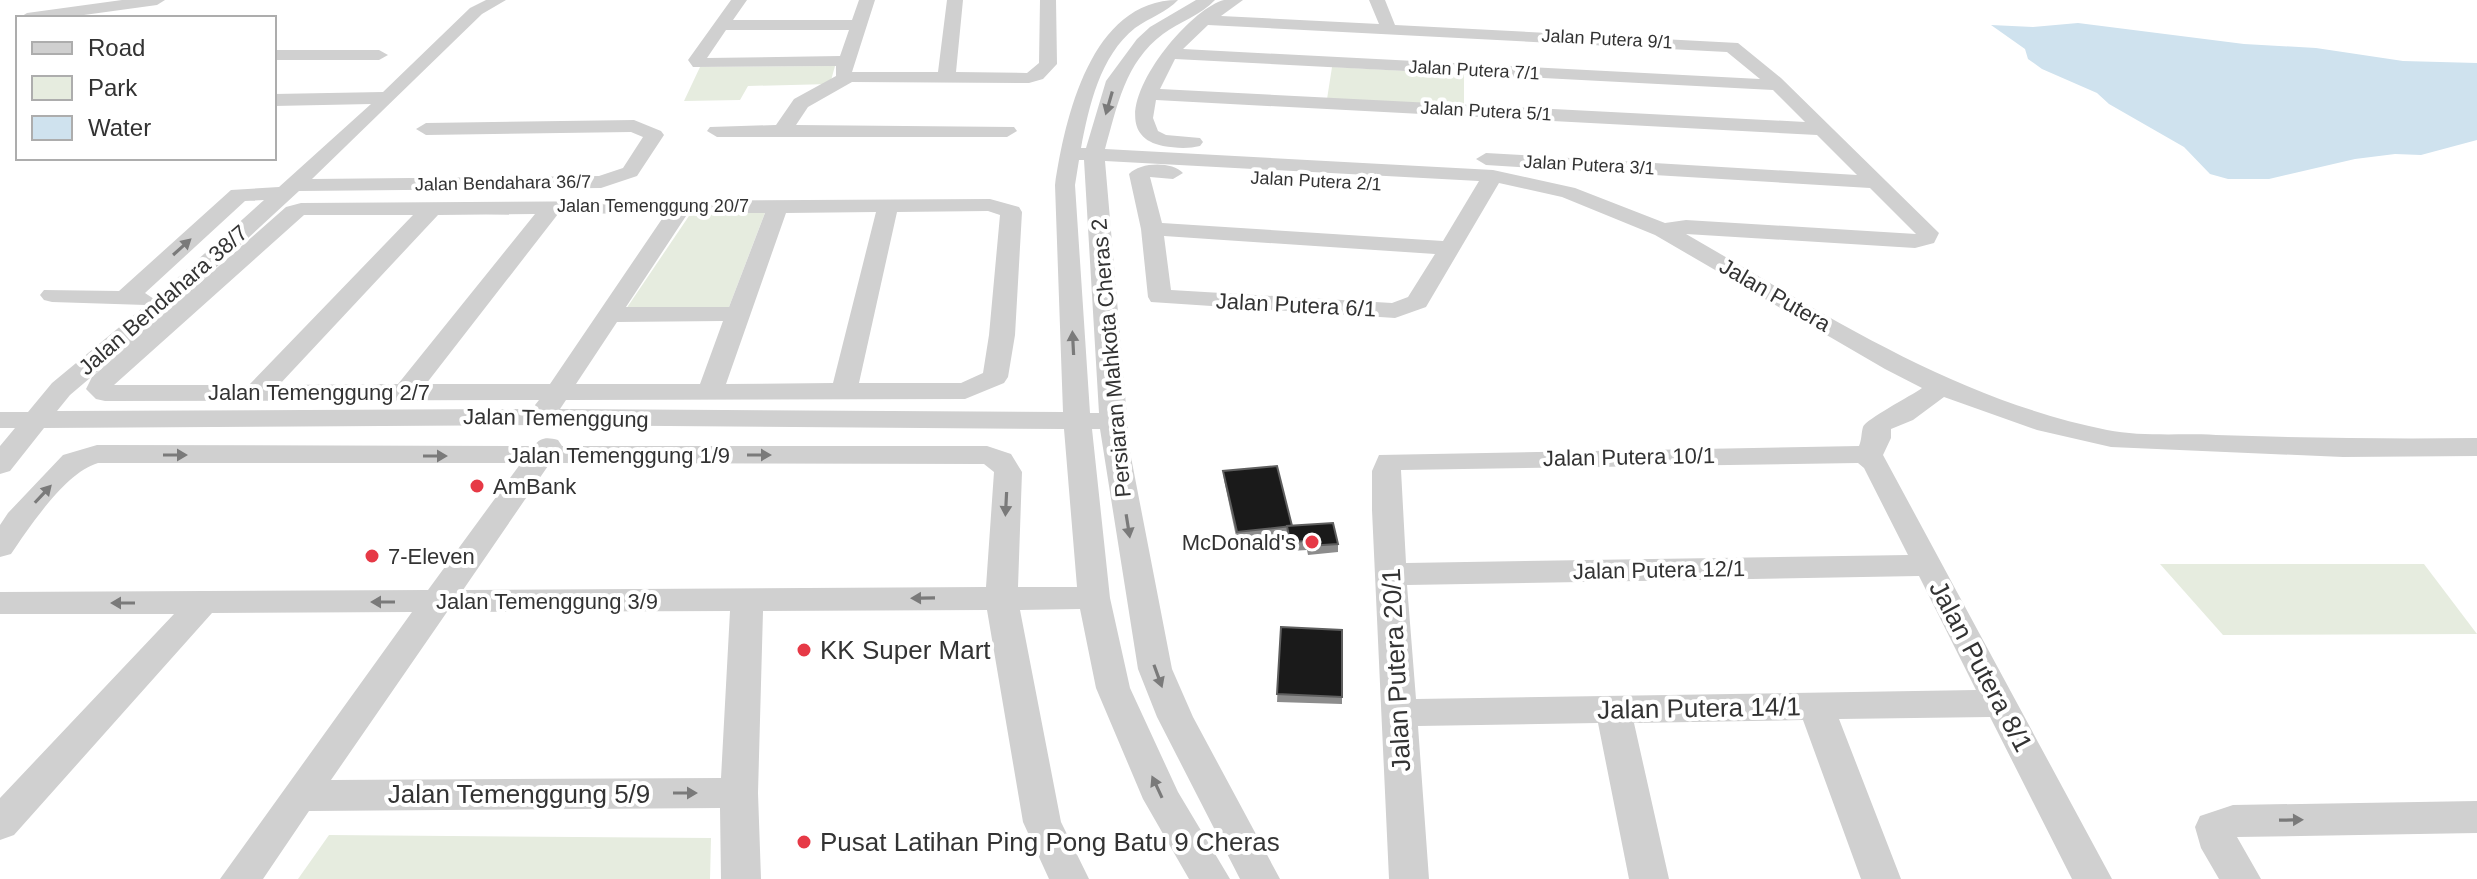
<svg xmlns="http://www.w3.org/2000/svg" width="2477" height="879" font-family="Helvetica,sans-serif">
	<rect width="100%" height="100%" fill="#fff"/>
	<g fill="#e6ecdf">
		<path d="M835 66 830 84 748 86 740 100 684 101 700 67Z"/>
		<path d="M1332 67 1464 74V107L1327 99Z"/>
		<path d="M693 210H766L729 307 626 309Z"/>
		<path d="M2160 564H2424L2477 634 2223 635Z"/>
		<path d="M329 835 711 838 710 879H298Z"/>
	</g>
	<path fill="#cfe2ee" d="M2078 23 2244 44 2316 48 2403 61 2477 63V140L2421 155 2395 154 2355 159 2269 179H2228L2210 174 2184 147 2109 104 2097 93 2042 69 2028 59 2025 49 1991 25 2033 27Z"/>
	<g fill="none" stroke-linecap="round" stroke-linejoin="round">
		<g fill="#d0d0d0" fill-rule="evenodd">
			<path d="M122 0H165L157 5 62 18H19L27 13Z"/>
			<path d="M486 0H506L482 14 312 179 599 176 623 168 643 137 631 132 426 135 416 129 426 123 634 120 661 131 664 135 637 176 601 188 299 191 194 288 286 207 301 203 990 199 1019 207 1022 212 1015 335 1008 377 1004 383 965 399 566 400 560 409 1063 412 1055 185C1065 118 1091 0 1178 0 1167 12 1149 18 1135 28 1100 56 1089 106 1081 148H1086L1106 81 1137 39 1150 27 1196 0H1215C1201 15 1179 22 1163 34 1125 62 1117 107 1105 149L1493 170 1575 188 1665 223 1686 220 1916 234 1870 188 1486 165 1476 159 1486 153 1857 175 1817 135 1156 100 1153 118 1158 131 1166 135 1200 138 1203 142 1200 146C1188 149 1175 148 1163 146 1088 131 1184 10 1224 0 1230 0 1237 0 1243 0L1221 16 1379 24 1369 0H1385L1395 25 1738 43 1781 78 1939 233 1934 243 1915 248 1686 234C1822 312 1950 398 2107 430 2141 437 2181 433 2216 435 2303 438 2390 439 2477 438V456L2343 457 2111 447 2037 430 1944 397 1913 420 1891 429V438L1883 455 2112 879H2072L1990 717 1839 719 1901 879H1861L1803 720 1634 723 1669 879H1629L1598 723 1418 726 1429 879H1389L1372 510V471L1379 455 1859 446C1862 439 1861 434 1863 427 1866 419 1911 396 1922 388L1885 369 1655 235 1562 197 1499 183 1426 307 1395 318 1151 302 1148 297 1141 229 1129 174C1140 162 1172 161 1183 173L1173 179 1150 177 1162 223 1443 241 1479 181 1105 161 1130 452 1172 669 1193 717 1280 879H1240L1157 717 1138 669 1100 429H1092L1110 598 1130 688 1178 792 1230 879H1189L1143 799 1096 688 1080 609 1020 610 1061 822 1089 879H1049L1023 822 987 610 763 611 758 793 761 879H721L720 808 309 811 263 879H220L412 612 212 613 14 835 0 840V798L174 614H0V592L428 590 521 463H98C66 472 30 526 11 554L0 557V525L8 513 63 455 97 445 534 446C540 437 548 437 558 440L562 446H987L1011 454 1022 472 1018 587H1077L1064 429 541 425 44 428 10 471 0 474V446L15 428H0V412H28L52 383 146 305 52 302 44 300 40 295 44 290 119 291 231 190 279 187 371 104 274 106V94L383 92 470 8ZM1208 25 1727 52 1760 79 1183 49ZM1175 59 1773 90 1805 122 1160 89ZM1079 160H1084L1099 413H1090L1075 185ZM264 200 154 299 145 293 245 201ZM988 211 1000 215 989 335 983 373 961 383H859L897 212ZM876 212 833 383 726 384 786 213ZM666 213 550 384H426L558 214ZM688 213H765L729 307H626ZM535 214 398 384 279 385 438 215ZM304 215H413L249 385H114ZM1164 236 1435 254 1408 297 1392 303 1171 290ZM723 321 700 384H576L617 322ZM130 344 92 377 86 389 96 399 105 401 539 400 535 405 538 409 57 411 70 395ZM550 463 984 464 994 472 986 587 463 590ZM1858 463 1864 468 1908 555 1406 563 1401 470ZM1919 576 1976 690 1416 699 1407 585ZM730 611 721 778 331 780 447 612Z"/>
			<path d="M731 0H747L733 20H852L859 0H875L852 72H938L947 0H963L956 72 1027 73 1039 63 1040 0H1056L1057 64 1043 79 1029 83 852 82 808 107 796 125 1014 127 1017 131 1007 137H717L707 131 710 127 776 125 794 99 836 76V66L693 67 688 60ZM726 30H849L840 56 707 58Z"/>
			<path d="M274 50H379L388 55 379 60H274Z"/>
			<path d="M2477 801V833L2237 837 2261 879H2219L2201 848 2195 827 2200 816 2233 805Z"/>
		</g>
	</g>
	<g fill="#8c8c8c">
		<path d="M1223 471 1292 526 1338 544V552L1308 555 1307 550 1290 551 1287 535 1237 541 1224 480Z"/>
		<path d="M1281 627 1342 697V704L1277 702Z"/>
	</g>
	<g fill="#1a1a1a" stroke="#5f5f5f" stroke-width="2">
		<path d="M1277 466 1292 526 1237 532 1223 471Z"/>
		<path d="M1333 523 1338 544 1308 546 1307 541 1290 542 1287 526Z"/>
		<path d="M1281 627 1342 630V697L1277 694Z"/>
	</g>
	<defs><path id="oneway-solid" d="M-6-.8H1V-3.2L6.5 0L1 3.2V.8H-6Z" transform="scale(2)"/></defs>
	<g fill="#7a7a7a">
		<use href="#oneway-solid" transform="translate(1109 103) rotate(106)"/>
		<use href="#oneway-solid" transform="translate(182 247) rotate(-42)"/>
		<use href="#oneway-solid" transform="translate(1073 343) rotate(-93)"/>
		<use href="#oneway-solid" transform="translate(175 455)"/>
		<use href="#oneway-solid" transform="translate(759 455)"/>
		<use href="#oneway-solid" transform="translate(435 456)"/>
		<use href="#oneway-solid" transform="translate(43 494) rotate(-47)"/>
		<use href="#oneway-solid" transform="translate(1006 504) rotate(93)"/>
		<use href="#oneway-solid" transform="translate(1128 526) rotate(81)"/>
		<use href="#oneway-solid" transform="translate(923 598) rotate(179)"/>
		<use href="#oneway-solid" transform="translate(383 602) rotate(180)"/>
		<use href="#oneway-solid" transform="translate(123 603) rotate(180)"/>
		<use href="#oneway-solid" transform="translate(1158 676) rotate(70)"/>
		<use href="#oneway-solid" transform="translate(1157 787) rotate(-115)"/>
		<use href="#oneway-solid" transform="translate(685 793)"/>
		<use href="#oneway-solid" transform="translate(2291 820) rotate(-1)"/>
	</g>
	<g fill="#e63946" stroke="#fff" stroke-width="3">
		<circle cx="477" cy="486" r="8"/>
		<circle cx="1312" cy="542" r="8"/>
		<circle cx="372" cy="556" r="8"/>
		<circle cx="804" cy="650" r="8"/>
		<circle cx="804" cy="842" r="8"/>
	</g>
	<g text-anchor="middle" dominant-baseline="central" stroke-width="8" stroke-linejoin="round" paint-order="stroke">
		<g font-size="18" fill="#333" stroke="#fff">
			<text transform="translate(1607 39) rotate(3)">Jalan Putera 9/1</text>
			<text transform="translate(1474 70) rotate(3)">Jalan Putera 7/1</text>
			<text transform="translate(1486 111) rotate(3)">Jalan Putera 5/1</text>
			<text transform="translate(1589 165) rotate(3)">Jalan Putera 3/1</text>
			<text transform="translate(1316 181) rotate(3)">Jalan Putera 2/1</text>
			<text transform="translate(503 183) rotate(-1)">Jalan Bendahara 36/7</text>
			<text x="653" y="206">Jalan Temenggung 20/7</text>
		</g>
		<g font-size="22" fill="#333" stroke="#fff">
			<text transform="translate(1775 295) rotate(30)">Jalan Putera</text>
			<text transform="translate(163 300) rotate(-41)">Jalan Bendahara 38/7</text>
			<text transform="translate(1296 305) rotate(3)">Jalan Putera 6/1</text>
			<text transform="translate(1111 358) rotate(-95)">Persiaran Mahkota Cheras 2</text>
			<text x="319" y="392">Jalan Temenggung 2/7</text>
			<text transform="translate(556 418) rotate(1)">Jalan Temenggung</text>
			<text x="619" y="455">Jalan Temenggung 1/9</text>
			<text transform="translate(1629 457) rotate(-1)">Jalan Putera 10/1</text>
			<text transform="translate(1659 570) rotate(-1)">Jalan Putera 12/1</text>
			<text x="547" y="601">Jalan Temenggung 3/9</text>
		</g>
		<g font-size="22" fill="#333" stroke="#fff" text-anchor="start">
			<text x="493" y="486">AmBank</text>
			<text x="1296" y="542" text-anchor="end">McDonald's</text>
			<text x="388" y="556">7-Eleven</text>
		</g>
		<g font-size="26" fill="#333" stroke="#fff" text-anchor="start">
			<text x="820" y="650">KK Super Mart</text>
			<text x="820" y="842">Pusat Latihan Ping Pong Batu 9 Cheras</text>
		</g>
		<g font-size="26" fill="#333" stroke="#fff">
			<text transform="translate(1981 666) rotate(62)">Jalan Putera 8/1</text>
			<text transform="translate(1396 670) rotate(-93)">Jalan Putera 20/1</text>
			<text transform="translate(1699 708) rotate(-1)">Jalan Putera 14/1</text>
			<text x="519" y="794">Jalan Temenggung 5/9</text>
		</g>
	</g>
	<rect x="16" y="16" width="260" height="144" fill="#ffffff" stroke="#adadad" stroke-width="2"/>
	<rect x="32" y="42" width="40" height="12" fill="#d0d0d0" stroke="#adadad" stroke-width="2"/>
	<text x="88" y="56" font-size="24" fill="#333333">Road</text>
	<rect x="32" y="76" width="40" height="24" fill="#e6ecdf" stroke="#adadad" stroke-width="2"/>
	<text x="88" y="96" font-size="24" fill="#333333">Park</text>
	<rect x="32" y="116" width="40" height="24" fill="#cfe2ee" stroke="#adadad" stroke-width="2"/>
	<text x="88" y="136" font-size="24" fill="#333333">Water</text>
</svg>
